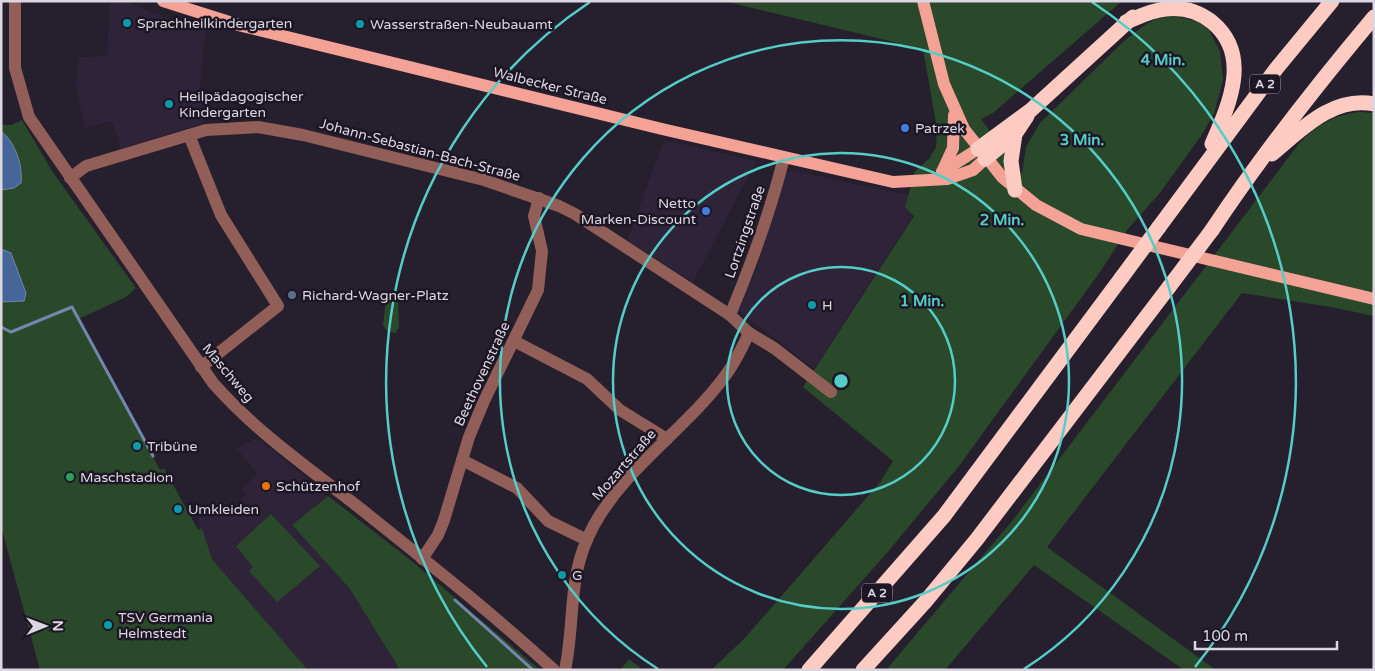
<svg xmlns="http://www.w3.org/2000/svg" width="1375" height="671" font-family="'Varela Round',sans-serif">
	<rect width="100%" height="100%" fill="#261f2d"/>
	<g fill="#2e2338">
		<path d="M110 1H125L153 13 206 28 199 95 204 123 121 149 112 121 85 128 76 88 79 57 107 56Z"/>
		<path d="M664 140 756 161 693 282 627 240Z"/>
		<path d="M790 170 908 195 905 207 914 214 814 369 739 311 758 265 786 174Z"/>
		<path d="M257 438 328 496 292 525 350 589 400 670H308L212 559 198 519 218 500 229 511 246 495 242 490 257 473 236 448Z"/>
	</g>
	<g fill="#2a482a">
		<path d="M724 1H1122L993 113 981 119 1022 174 1026 147 1040 123 1124 41 1146 24 1156 19 1175 16 1199 22 1209 30 1220 51 1223 80 1214 114 1201 136 1159 194 1128 229 1100 272 959 466 886 554 783 670H711L745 638 881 481 893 461 803 387 914 216 905 207 915 171 929 159 936 147 937 129 923 49Z"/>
		<path d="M1362 112 1374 113V316L1331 307 1242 293 1047 547 1216 670H1184L1034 565 945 670H886L1012 521 1298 145C1315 126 1336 113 1362 112Z"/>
		<path d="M22 120 52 171 136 288 126 297 79 319 160 470 164 468 198 530 202 528 212 559 308 670H40L1 526V302H22L25 290 11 253 1 249V190L14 188 22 177 15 148 1 131V125H12Z"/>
		<path d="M390 296H394L398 300 399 328 395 333 387 331 383 325 386 299Z"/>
		<path d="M328 496 408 558 540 670H400L350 589 292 525Z"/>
		<path d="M271 514 320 566 277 602 249 571 253 567 236 546Z"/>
		<path d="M629 659 643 670H620Z"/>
	</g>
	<g fill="#466598" stroke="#7387ae">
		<path d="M1 131C15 142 23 165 21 183L14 188 1 190Z"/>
		<path d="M1 249 11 253 26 293 24 301 1 302Z"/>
	</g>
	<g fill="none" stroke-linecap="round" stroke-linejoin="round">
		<g stroke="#7387ae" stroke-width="3">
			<path d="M1 327 11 332 72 307 153 456"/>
			<path d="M455 600 533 670"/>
		</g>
		<g stroke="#915f58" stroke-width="12">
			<path d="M15 1V68L29 117 213 383C256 432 310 469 361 509 426 561 492 613 554 670"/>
			<path d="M189 135 221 215 278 306 201 367"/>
			<path d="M70 178 86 166 206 130 258 127 303 135 484 180 559 206 575 214 730 315 749 333 774 348 831 392"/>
			<path d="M730 315C752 263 770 212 784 158"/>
			<path d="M514 341 587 379 620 410 667 439"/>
			<path d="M462 460 517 488 548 521 587 540"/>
			<path d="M422 559 438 535 444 520 469 437 484 401 538 290 542 251 534 216 539 198"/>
			<path d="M565 670C576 618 566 576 594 525 626 467 686 429 725 376 735 363 742 348 749 333"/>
		</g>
		<g stroke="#f4a196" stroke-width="12">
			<path d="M163 1 242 26 662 129 893 182 947 179 973 170 985 159"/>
			<path d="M923 1 944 84 964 129 1002 177 1036 205 1081 229 1374 299"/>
			<path d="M942 172 953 148 954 115"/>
			<path d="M942 172 978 149"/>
		</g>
		<g stroke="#fecbc3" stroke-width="15">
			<path d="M1126 22C1138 17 1152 10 1166 9 1183 7 1198 11 1212 22 1252 55 1229 105 1212 144"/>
			<path d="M978 149 1031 110 1133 17"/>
			<path d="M1272 154C1301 130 1332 96 1374 104"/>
			<path d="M985 159 1015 134 1027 116"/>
			<path d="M1015 190 1011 161 1015 134"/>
			<path d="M1159 227 1276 69 1332 1"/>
			<path d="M1212 230C1261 156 1316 86 1374 17"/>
			<path d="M809 670 944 516 1122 277"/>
			<path d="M863 670 925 602 977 539 1169 287"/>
		</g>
		<g stroke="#fecbc3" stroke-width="15">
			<path d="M1122 277 1159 227"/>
			<path d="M1169 287 1212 230"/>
		</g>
	</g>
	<g fill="none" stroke="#54cdc8" stroke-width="2.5">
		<circle cx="841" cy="381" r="114"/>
		<circle cx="841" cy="381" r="228"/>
		<path d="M658 669A341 341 0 1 1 1024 669"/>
		<path d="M487 667A455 455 0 0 1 590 2M1092 2A455 455 0 0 1 1195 667"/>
	</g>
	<g fill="#0f9aa8" stroke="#1d1624" stroke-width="2">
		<circle cx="127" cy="23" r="5"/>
		<circle cx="360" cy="24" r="5"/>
		<circle cx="169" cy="104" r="5"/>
		<circle cx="812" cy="305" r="5"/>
		<circle cx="137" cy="446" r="5"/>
		<circle cx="178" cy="509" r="5"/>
		<circle cx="562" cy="575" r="5"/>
		<circle cx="108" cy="625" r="5"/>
	</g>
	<g fill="#3f7fe0" stroke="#1d1624" stroke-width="2">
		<circle cx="905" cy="128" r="5"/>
		<circle cx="706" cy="211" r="5"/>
	</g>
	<circle fill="#5c6f8a" stroke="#1d1624" stroke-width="2" cx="292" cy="295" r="5"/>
	<circle fill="#2e9e5b" stroke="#1d1624" stroke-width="2" cx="70" cy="477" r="5"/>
	<circle fill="#e8710a" stroke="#1d1624" stroke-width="2" cx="266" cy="486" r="5"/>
	<g text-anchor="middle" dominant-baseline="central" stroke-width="5" stroke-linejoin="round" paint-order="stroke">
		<g fill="#1d1624" stroke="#a29ca8" stroke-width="1">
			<rect x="1250" y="74.5" width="30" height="19" rx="4"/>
			<rect x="862" y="583.5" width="30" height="19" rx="4"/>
		</g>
		<g font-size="12" font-weight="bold" fill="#dbd6e0">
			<text x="1265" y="84">A 2</text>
			<text x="877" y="593">A 2</text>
		</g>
		<g font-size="14" fill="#dbd6e0" stroke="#1d1624" text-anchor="start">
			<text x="137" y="23">Sprachheilkindergarten</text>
			<text x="370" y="24">Wasserstraßen-Neubauamt</text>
			<text x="179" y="96">Heilpädagogischer<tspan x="179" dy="16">Kindergarten</tspan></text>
			<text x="915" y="128">Patrzek</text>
			<text x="696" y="203" text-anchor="end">Netto<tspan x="696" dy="16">Marken-Discount</tspan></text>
			<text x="302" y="295">Richard-Wagner-Platz</text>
			<text x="822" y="305">H</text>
			<text x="147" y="446">Tribüne</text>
			<text x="80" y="477">Maschstadion</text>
			<text x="276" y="486">Schützenhof</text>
			<text x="188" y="509">Umkleiden</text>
			<text x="572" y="575">G</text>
			<text x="118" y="617">TSV Germania<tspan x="118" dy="16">Helmstedt</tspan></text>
		</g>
		<g font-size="14" fill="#dbd6e0" stroke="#1d1624">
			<text transform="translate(550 86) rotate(14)">Walbecker Straße</text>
			<text transform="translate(420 150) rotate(15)">Johann-Sebastian-Bach-Straße</text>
			<text transform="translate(745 232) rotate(-71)">Lortzingstraße</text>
			<text transform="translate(228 373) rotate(50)">Maschweg</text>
			<text transform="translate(482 374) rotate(-65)">Beethovenstraße</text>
			<text transform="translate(624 465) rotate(-49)">Mozartstraße</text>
		</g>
	</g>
	<circle cx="841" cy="381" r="8" fill="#54cdc8" stroke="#1d1624" stroke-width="2.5"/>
	<g font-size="15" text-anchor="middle" font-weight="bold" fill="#54cdc8" stroke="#1d1624" stroke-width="5" stroke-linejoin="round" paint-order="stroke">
		<text x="1163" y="65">4 Min.</text>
		<text x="1082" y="145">3 Min.</text>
		<text x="1002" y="225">2 Min.</text>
		<text x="922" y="306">1 Min.</text>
	</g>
	<rect width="1375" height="671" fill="none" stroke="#dbd6e0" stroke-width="5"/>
	<g transform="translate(45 626) rotate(89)" stroke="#1d1624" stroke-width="4" paint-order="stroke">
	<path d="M0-4L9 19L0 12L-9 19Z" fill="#dbd6e0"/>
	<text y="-8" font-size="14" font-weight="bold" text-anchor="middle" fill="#dbd6e0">N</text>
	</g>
	<path d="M1195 641v8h142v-8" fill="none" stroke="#dbd6e0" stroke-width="2.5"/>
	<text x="1202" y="641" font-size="15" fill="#dbd6e0" stroke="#1d1624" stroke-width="4" paint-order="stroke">100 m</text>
</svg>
